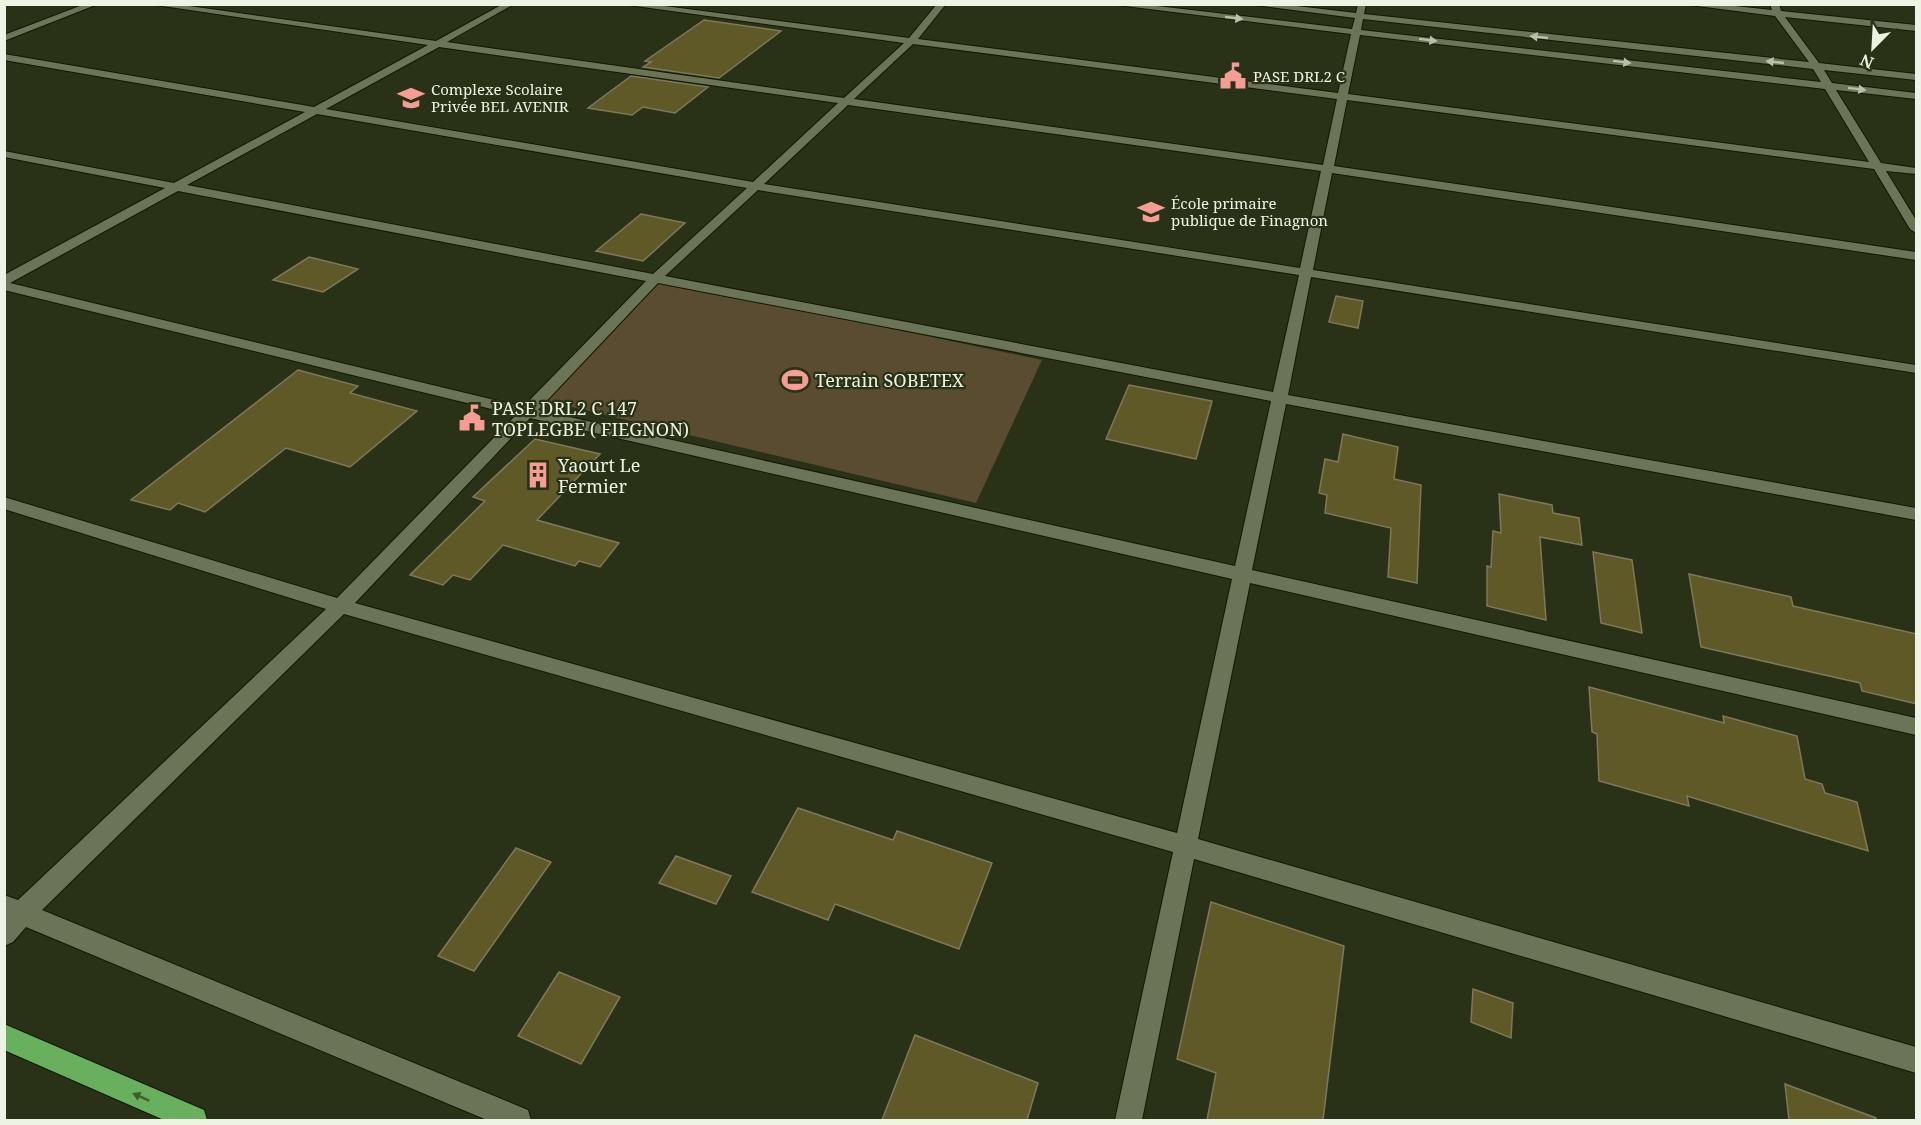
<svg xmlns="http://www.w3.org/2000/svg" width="1921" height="1125" font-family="'Noto Serif',serif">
	<rect width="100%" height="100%" fill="#293116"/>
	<path fill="#5a4c31" d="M658 280 1042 360 976 503 538 399Z"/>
	<g fill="#5f5928" stroke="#7d795a" stroke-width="1.5">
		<path d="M704 20 781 31 719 78 643 67 651 62 645 61Z"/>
		<path d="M631 76 708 87 675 113 643 107 632 115 588 108Z"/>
		<path d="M641 214 685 223 643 261 596 251Z"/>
		<path d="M309 257 358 269 323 292 273 280Z"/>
		<path d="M1336 296 1363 301 1358 328 1329 322Z"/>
		<path d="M298 370 358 386 350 393 417 411 350 467 286 448 205 512 178 503 170 510 131 500Z"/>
		<path d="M1129 385 1212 401 1196 459 1106 439Z"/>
		<path d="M1343 434 1398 447 1394 479 1421 485 1417 583 1388 577 1391 528 1325 513 1327 495 1319 493 1325 459 1338 462Z"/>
		<path d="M535 439 600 454 537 520 619 543 600 567 579 561 575 566 503 545 470 580 453 575 443 585 410 575 485 501 473 497Z"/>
		<path d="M1499 494 1552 505 1553 513 1579 518 1582 545 1540 537 1546 620 1487 606V566L1491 567 1493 531 1501 533Z"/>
		<path d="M1593 552 1632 560 1642 633 1601 623Z"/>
		<path d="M1689 574 1791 597 1793 606 1917 634V704L1862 691 1860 683 1701 647Z"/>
		<path d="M1589 687 1724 723 1723 716 1797 736 1805 779 1822 784 1825 793 1857 802 1868 851 1687 796 1689 806 1599 781 1597 734 1592 732Z"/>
		<path d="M798 808 893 840 897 831 992 863 959 949 835 904 828 920 752 892Z"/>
		<path d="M516 848 551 862 474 971 438 956Z"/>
		<path d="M676 856 731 876 716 904 659 883Z"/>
		<path d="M1211 902 1344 946 1323 1120H1207L1216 1073 1177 1059Z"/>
		<path d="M559 972 620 997 581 1064 518 1036Z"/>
		<path d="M1473 989 1513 1003 1511 1038 1471 1022Z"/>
		<path d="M915 1035 1038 1083 1027 1120H882Z"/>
		<path d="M1785 1084 1876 1118 1875 1120H1789Z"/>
	</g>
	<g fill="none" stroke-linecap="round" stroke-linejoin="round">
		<g stroke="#121801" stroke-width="2">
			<g id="minor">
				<path d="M85 4H98L4 41V35Z"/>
				<path d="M149 4H175L436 41 503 4H514L447 42 844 98 904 43 621 4H649L909 38 937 4H946L918 39 1338 93 1351 34 1109 4H1140L1352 29 1355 18 1248 4H1280L1356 13 1358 4H1366L1364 14 1809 62 1775 16 1682 4H1716L1772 10 1770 4H1779L1781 11 1916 25V31L1785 17 1819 63 1916 74V80L1824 70 1832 83 1916 93V99L1836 90 1881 163 1916 168V174L1886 171 1916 220V233L1910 229 1874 169 1347 100 1334 166 1916 252V260L1332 173 1313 270 1916 365V373L1311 277 1288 395 1916 508V520L1286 404 1252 570 1916 718V735L1250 583 1198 839 1916 1047V1073L1194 859 1142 1120H1115L1173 852 344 614 42 910 528 1110 531 1120H487L26 927 13 942 4 946V895L18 900 326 609 4 509V497L337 598 516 415 4 290V275L165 188 4 157V151L174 183 305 112 4 60V54L314 107 428 45ZM1363 19 1813 69 1821 82 1361 30ZM1360 35 1825 89 1869 162 1348 94ZM913 44 1337 99 1323 165 854 99ZM439 47 838 103 753 182 326 109ZM848 105 1321 171 1300 268 764 184ZM317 114 747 188 653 274 187 185ZM758 190 1299 275 1273 392 665 276ZM178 191 646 281 523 407 10 283ZM658 283 1271 401 1235 566 538 410ZM530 418 1232 579 1177 833 355 603Z"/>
			</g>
		</g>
		<g stroke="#121801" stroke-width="2">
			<path id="highway" d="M4 1024 204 1110 207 1120H164L4 1050Z"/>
		</g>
		<use href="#minor" fill="#6b7457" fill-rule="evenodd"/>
		<use href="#highway" fill="#68af5e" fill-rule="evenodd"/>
	</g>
	<defs><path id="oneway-solid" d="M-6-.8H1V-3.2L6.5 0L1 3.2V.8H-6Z" transform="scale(1.5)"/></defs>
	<g fill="#bac1ab">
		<use href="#oneway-solid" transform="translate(1234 18) rotate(7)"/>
		<use href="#oneway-solid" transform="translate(1539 37) rotate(-174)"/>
		<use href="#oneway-solid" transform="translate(1428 40) rotate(7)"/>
		<use href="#oneway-solid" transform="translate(1622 62) rotate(7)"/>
		<use href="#oneway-solid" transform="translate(1775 62) rotate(-174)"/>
		<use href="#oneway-solid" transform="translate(1857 89) rotate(7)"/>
	</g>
	<use fill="#3f5d2f" href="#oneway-solid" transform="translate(141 1097) rotate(-156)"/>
	<defs>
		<g id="civic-bare" transform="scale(2.07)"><path d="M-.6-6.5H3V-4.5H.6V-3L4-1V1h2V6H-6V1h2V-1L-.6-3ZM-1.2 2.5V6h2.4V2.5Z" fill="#f59c95" stroke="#293116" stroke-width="2.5" paint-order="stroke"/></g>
		<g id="school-bare" transform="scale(2.07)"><path d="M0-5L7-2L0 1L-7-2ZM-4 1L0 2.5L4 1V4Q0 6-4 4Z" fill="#f59c95" stroke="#293116" stroke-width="2.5" paint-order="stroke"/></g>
		<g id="stadium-bare" transform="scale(2.07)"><path d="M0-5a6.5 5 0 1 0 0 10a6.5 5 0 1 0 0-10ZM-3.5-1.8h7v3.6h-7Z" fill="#f59c95" stroke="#293116" stroke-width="2.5" paint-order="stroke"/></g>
		<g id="building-bare" transform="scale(2.07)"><path d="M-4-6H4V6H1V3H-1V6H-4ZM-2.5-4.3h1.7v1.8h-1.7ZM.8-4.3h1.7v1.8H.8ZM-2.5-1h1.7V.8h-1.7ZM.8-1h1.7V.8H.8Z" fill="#f59c95" stroke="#293116" stroke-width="2.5" paint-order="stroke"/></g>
	</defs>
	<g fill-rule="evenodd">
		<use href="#civic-bare" x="1233" y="76"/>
		<use href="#school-bare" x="411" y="98"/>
		<use href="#school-bare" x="1151" y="212"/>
		<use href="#stadium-bare" x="795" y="380"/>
		<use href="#civic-bare" x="472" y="418"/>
		<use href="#building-bare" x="538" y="475"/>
	</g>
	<g text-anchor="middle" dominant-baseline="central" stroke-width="4.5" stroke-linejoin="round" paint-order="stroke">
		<g font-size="15" fill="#eef4e3" stroke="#293116" text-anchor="start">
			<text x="1253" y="76">PASE DRL2 C</text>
			<text x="431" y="89">Complexe Scolaire<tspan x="431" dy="17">Privée BEL AVENIR</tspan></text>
			<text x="1171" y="203">École primaire<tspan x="1171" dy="17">publique de Finagnon</tspan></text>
		</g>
		<g font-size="18" fill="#eef4e3" stroke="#293116" text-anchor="start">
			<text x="815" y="380">Terrain SOBETEX</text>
			<text x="492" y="408">PASE DRL2 C 147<tspan x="492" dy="21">TOPLEGBE ( FIEGNON)</tspan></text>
			<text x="558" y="465">Yaourt Le<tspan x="558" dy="21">Fermier</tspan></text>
		</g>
	</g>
	<rect width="1921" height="1125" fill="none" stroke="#eef4e3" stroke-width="12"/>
	<g transform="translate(1873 48) rotate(204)" stroke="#293116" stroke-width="4.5" paint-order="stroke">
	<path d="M0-4.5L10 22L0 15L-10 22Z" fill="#eef4e3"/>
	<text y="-9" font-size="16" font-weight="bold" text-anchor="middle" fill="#eef4e3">N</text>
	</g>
</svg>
